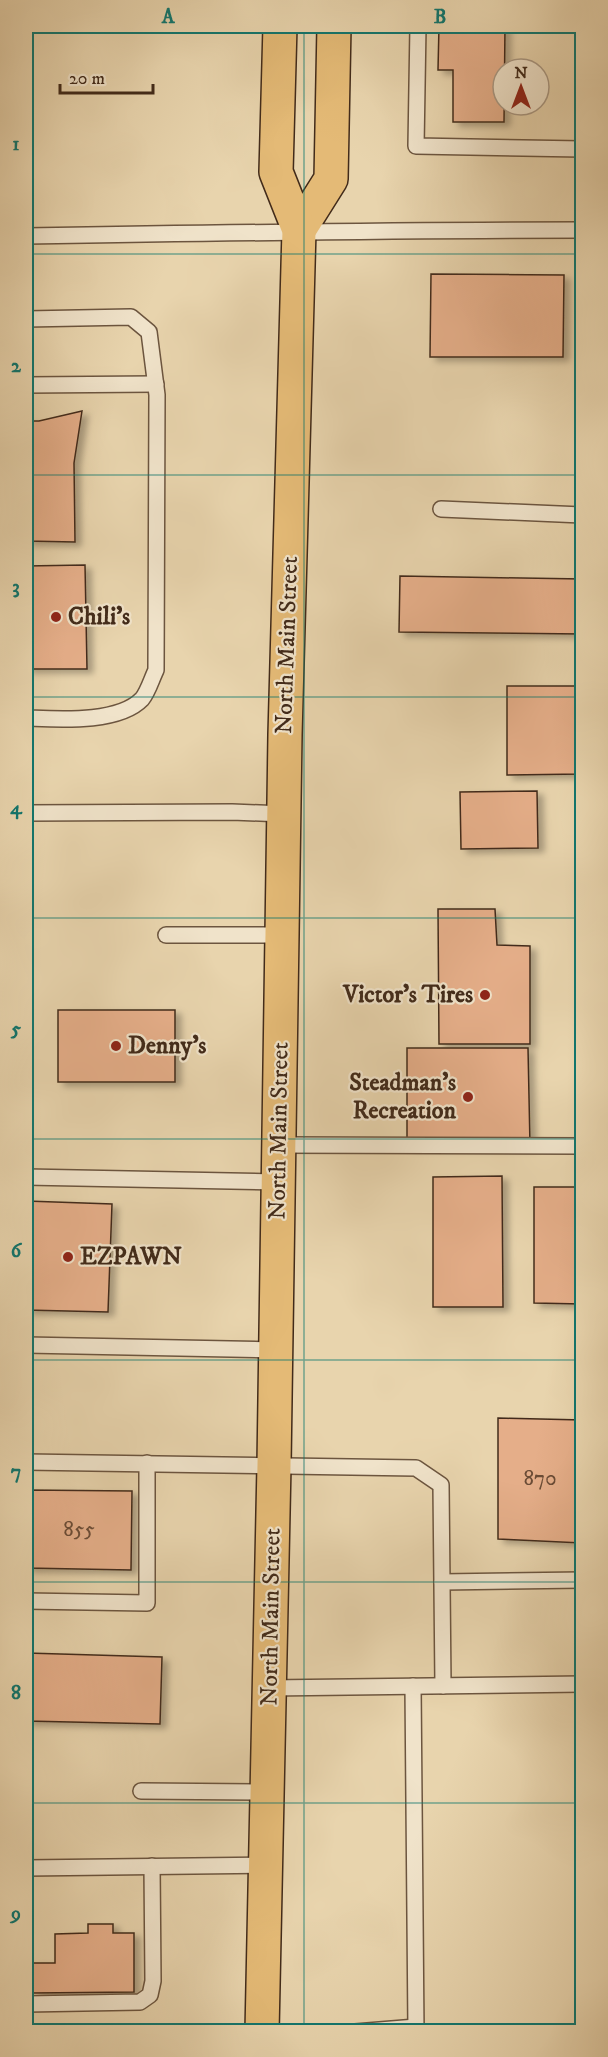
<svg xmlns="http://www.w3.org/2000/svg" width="608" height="2057" font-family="'IM FELL DW Pica',serif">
	<defs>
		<filter id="shadow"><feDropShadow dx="6" dy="4" stdDeviation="3" flood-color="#0004"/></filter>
	</defs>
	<rect width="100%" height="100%" fill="#e8d4ad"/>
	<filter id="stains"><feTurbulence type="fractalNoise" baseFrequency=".00333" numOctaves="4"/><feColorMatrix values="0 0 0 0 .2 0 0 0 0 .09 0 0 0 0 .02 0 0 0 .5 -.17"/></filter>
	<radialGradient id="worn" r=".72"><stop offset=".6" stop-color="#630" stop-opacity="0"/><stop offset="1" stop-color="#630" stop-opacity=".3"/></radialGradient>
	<g fill="#e5ae89" stroke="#422b1a" stroke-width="1.5" filter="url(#shadow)">
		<path d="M439 26H505L504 122H453V70H438Z"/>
		<path d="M431 274 564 275 563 357H430Z"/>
		<path d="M82 411 74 463 75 542 26 541V421H39Z"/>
		<path d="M85 565 87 669H26V566Z"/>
		<path d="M400 576 582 579V634L399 632Z"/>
		<path d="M507 686H582V774L507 775Z"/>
		<path d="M537 791 538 848 461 849 460 792Z"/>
		<path d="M438 909H495L497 945 530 946V1044H439Z"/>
		<rect x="58" y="1010" width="117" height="72"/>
		<path d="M407 1048H528L530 1146H407Z"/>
		<path d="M502 1176 503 1307H433V1177Z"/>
		<path d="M534 1187H582V1304L534 1303Z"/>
		<path d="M26 1201 112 1204 108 1312 26 1310Z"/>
		<path d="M498 1418 582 1420V1543L498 1539Z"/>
		<path d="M26 1490 132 1491 131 1570 26 1568Z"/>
		<path d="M26 1653 162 1657 160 1724 26 1721Z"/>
		<path d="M88 1924H113V1933H134V1992L33 1993V1963H55V1934L88 1933Z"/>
	</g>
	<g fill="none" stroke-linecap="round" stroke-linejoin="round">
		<g stroke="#6c553f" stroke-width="18">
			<g id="lane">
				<path d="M418 26 416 146 582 149"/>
				<path d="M26 236C211 233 397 230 582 230"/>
				<path d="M26 319 131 317 149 332 157 395 156 670C152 678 148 692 142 699 118 724 57 719 26 718"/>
				<path d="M26 385 156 384"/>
				<path d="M441 509 582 515"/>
				<path d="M26 813 232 812 283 814"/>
				<path d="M166 935H282"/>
				<path d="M279 1145 582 1146"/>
				<path d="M26 1177 278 1182"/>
				<path d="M26 1345 276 1350"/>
				<path d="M26 1462 416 1468 441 1485 443 1686"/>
				<path d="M442 1582 582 1580"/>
				<path d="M26 1601 147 1603V1463"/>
				<path d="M413 1686 416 2032"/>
				<path d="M269 1688 582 1684"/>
				<path d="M141 1791 267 1792"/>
				<path d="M26 1868 267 1865"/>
				<path d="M26 2004 140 2002 150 1995 153 1981 152 1866"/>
				<path d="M355 2032 416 2027"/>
			</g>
		</g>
		<g stroke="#422b1a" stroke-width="36">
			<g id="highway">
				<path d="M299 230 331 179 334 26"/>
				<path d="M262 2032 274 1465 285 735 299 230 276 172 280 26"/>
			</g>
		</g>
		<use href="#lane" stroke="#f0e3ca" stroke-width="15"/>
		<use href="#highway" stroke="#e4ba76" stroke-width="33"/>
	</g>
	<path fill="none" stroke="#0f766e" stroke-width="1.5" stroke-opacity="0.55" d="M304 26V2032M26 254H582M26 475H582M26 697H582M26 918H582M26 1139H582M26 1360H582M26 1582H582M26 1803H582"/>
	<g fill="#8f2418" stroke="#f0e3ca" stroke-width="2">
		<circle cx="56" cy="617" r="6"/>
		<circle cx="485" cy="995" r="6"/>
		<circle cx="116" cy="1046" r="6"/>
		<circle cx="468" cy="1097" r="6"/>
		<circle cx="68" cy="1257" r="6"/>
	</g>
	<g text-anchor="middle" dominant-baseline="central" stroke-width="4.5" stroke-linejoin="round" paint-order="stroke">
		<g font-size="21" fill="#6b4c36">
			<text x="540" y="1479">870</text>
			<text x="79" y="1530">855</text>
		</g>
		<g font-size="24" font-weight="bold" fill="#422b1a" stroke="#f0e3ca" text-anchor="start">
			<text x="68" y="617">Chili's</text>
			<text x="473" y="995" text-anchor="end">Victor's Tires</text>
			<text x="128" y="1046">Denny's</text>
			<text x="456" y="1083" text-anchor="end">Steadman's<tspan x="456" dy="28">Recreation</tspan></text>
			<text x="80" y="1257">EZPAWN</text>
		</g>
		<g font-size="24" fill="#422b1a" stroke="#f0e3ca">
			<text transform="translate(287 645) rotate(-88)">North Main Street</text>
			<text transform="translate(279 1131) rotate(-89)">North Main Street</text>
			<text transform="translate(271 1617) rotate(-89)">North Main Street</text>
		</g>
	</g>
	<rect width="608" height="2057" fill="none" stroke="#e8d4ad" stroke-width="66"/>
	<g transform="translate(521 87)"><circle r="28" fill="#f0e3ca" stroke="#aa9984" stroke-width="1.5"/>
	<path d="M0-4.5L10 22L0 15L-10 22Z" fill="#8f2418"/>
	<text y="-9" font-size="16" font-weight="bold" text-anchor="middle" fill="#422b1a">N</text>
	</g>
	<path d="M60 84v9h93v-9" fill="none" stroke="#422b1a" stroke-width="3"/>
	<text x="69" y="84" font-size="18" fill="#422b1a" stroke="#f0e3ca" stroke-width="4.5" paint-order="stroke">20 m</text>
	<rect x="33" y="33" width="542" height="1991" fill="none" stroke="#0f766e" stroke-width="2"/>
	<g font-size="20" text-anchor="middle" font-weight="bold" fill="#0f766e">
		<text x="168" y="23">A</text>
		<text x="440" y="23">B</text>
		<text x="16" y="150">1</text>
		<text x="16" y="372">2</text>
		<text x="16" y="593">3</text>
		<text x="16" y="814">4</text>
		<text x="16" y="1035">5</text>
		<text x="16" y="1257">6</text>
		<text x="16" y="1478">7</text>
		<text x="16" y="1699">8</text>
		<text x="16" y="1920">9</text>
	</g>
	<rect width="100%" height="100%" filter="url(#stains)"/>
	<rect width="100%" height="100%" fill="url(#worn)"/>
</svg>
